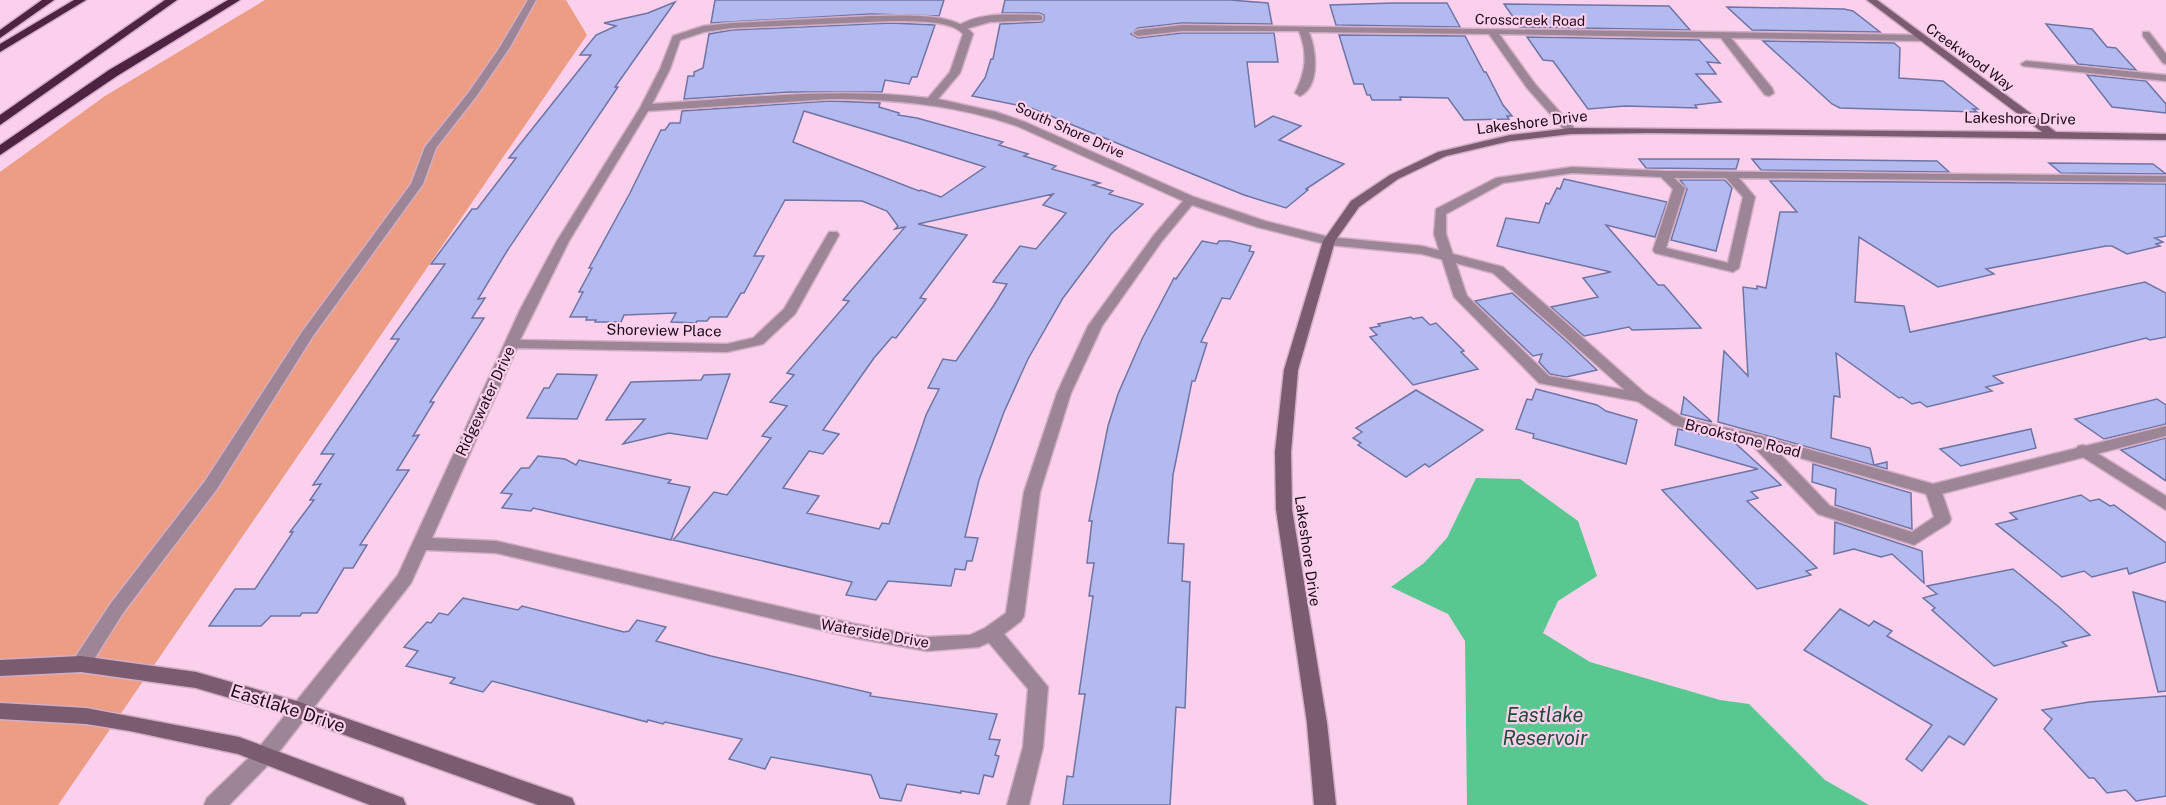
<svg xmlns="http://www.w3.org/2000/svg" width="2166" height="805" font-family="'Public Sans',sans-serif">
	<rect width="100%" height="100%" fill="#fbd0ec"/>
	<path fill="#ed9d83" d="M265 0H566L587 35 58 805H0V172L105 96Z"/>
	<path fill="#59c790" d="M1476 478 1520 479 1578 521 1597 576 1558 601 1543 633 1590 662 1720 700 1749 704 1825 780 1869 805H1467L1465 641 1448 614 1391 587 1424 563 1447 538Z"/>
	<g fill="#b3baef" stroke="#6f74a5" stroke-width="1.5" fill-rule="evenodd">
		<path d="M715 0H944L939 16 871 14 711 23Z"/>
		<path d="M1005 0H1230L1268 3 1272 24 1182 23 1138 28 1131 34 1138 38 1182 33H1274L1278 62H1247L1255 127 1273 116 1301 126 1279 140 1344 164 1306 189 1308 190 1286 208 1244 195 1031 108 972 96 985 78 991 59H993L1000 24 1042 22 1044 20V15L1039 13H1002Z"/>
		<path d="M675 2 615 87H618L507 251 478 299 485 298 472 318H484L430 402H434L413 436 419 435 397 470H409L360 545H367L353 568H344L317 613H302L300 616H271L261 626H209L235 589H255L293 532H290L314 500H310L321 484 313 485 334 454H321L399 339H391L445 264H431L472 209H477L516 158H509L591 55H580L596 35 616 26 604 23 648 13Z"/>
		<path d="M1393 3H1447L1460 27 1336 25 1330 5Z"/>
		<path d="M1504 4 1669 6 1690 30 1520 27Z"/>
		<path d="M1727 7 1844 9 1853 11 1880 32 1752 30Z"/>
		<path d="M891 23 935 25 917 77H912L909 84 885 80 882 92H790L684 99 688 76H694V72L703 68 709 34 732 30Z"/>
		<path d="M2046 24 2092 29 2107 47 2116 48 2136 70 2078 64Z"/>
		<path d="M1339 35 1465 36 1484 72H1486L1503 105 1512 116H1507L1509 119 1464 120 1448 98 1400 97 1401 100H1372L1370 95H1367L1363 84H1354Z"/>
		<path d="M1527 37 1699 40 1720 63 1707 62 1716 74H1696L1721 102 1695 105 1697 108 1625 106 1588 109 1553 61 1543 60Z"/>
		<path d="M1763 41 1894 43 1900 48 1899 78 1943 81 1978 109H1973L1977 112 1840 108 1832 104Z"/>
		<path d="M2087 75 2146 81 2166 104V113L2112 107Z"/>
		<path d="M830 101 880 103 879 107 899 113 898 115 917 118 1003 142 999 145 1028 154 1024 156 1056 166 1052 169 1100 183 1093 185 1113 191 1109 194 1143 204 1111 234 1063 298 1028 359 1004 412 979 480 965 537 978 538 972 561H967L965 570 955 569 951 586 888 581 876 600 846 595 852 582 673 540 714 492 727 495 771 438 762 436 787 406 770 402 794 375 787 373 849 301 843 300 905 227 895 229 898 226 887 211 862 201 785 200 754 256H764L744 293H741L727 317H710L707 321H697L696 323 671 322 676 313 624 315 621 322H595L596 320H586L587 317H570L583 292H579L592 268H589L630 193 661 130H665L670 123H680L682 111ZM804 111 903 141 985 167 941 197 921 190 919 191 793 142ZM1053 194 1043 205 1066 213 1036 249 1020 246 993 282 1007 284 994 305 956 361 943 359 928 388 939 389 926 415 889 524 882 523 879 529 807 513 819 496 783 488 809 451 823 454 839 434 823 430 874 358 892 337 896 338 926 299 920 298 967 235 918 224Z"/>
		<path d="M1639 159H1739L1736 169 1646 168Z"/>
		<path d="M1752 159 1937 161 1949 172 1761 170Z"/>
		<path d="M2049 163 2153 164 2166 174 2061 173Z"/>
		<path d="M1564 179 1667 202 1655 237 1606 225 1658 285H1664L1701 328 1632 330 1629 327 1584 336 1551 307 1598 297 1583 278 1611 272 1497 246 1506 218 1539 223 1546 203 1549 204 1557 188 1560 189Z"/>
		<path d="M1680 180H1725L1732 188 1716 251 1671 240 1687 189Z"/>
		<path d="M1770 181 2166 184V236L2155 238 2163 242 2156 244 2160 246 2127 254 2112 246H2106L1986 269 1994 274 1938 287 1859 237 1855 302 1904 306 1910 332 2145 282 2166 293V337L2150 340 2146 338 1993 376 2003 383 1986 387 1992 391 1927 407 1920 402 1912 404 1902 397 1899 398 1836 353 1840 397 1834 396 1831 438 1870 448 1874 465 1887 462V469L1718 422 1724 351 1748 376 1743 287 1757 289V286L1766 288 1780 212H1797Z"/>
		<path d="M1202 241 1217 244 1219 241H1229L1251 246 1249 251 1254 252 1230 299 1222 298 1201 342 1207 343 1195 381H1192L1173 475 1168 543 1184 544 1182 581 1190 582 1185 708 1176 707 1170 805H1063L1067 776 1073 777 1085 694H1079L1093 596H1089L1094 563H1087L1092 521H1089L1108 426 1118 394 1142 339 1174 278 1176 279Z"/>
		<path d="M1512 293 1565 340 1597 370 1566 377 1550 374 1539 362 1542 354 1533 356 1475 301Z"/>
		<path d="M1411 317 1413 319 1422 317 1430 325 1436 323 1464 351 1461 352 1478 369 1413 385 1370 337 1377 335 1370 328 1380 326 1378 324Z"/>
		<path d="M557 374 597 375 577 419 527 418 544 388H549Z"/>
		<path d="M730 374 707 439 669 433 623 444 645 419 606 420 631 382 701 380 704 375Z"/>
		<path d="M1536 389 1597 405 1606 411 1637 420 1626 464 1533 438 1534 434 1516 429 1527 399 1532 400Z"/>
		<path d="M1416 390 1483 430 1429 467 1425 464 1406 477 1358 445 1361 443 1353 438 1362 432 1356 428Z"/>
		<path d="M1684 397 1712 422 1681 414Z"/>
		<path d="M2157 399 2166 405V424L2104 439 2075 419Z"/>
		<path d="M1678 429 1734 442 1781 485 1751 492 1758 498 1747 501 1817 568 1806 571 1811 575 1757 589 1662 490 1758 469 1675 445Z"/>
		<path d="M2031 429 2036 448 1961 466 1940 449Z"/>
		<path d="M2166 438V481L2121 450Z"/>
		<path d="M538 456 565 459 576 465 579 460 671 480 668 483 690 487 671 540 533 508 531 511 502 508 512 494 501 493 521 468H529Z"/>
		<path d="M1813 464 1911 493 1912 529 1835 505 1836 489 1812 482Z"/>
		<path d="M2081 495 2090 501 2099 499 2110 506 2114 505 2166 543V562L2129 574 2127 568 2092 577 2084 571 2062 577 1996 524 2017 519 2010 513 2014 512Z"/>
		<path d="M1835 522 1922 551 1924 583 1892 554 1881 557 1854 549 1834 554Z"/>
		<path d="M2013 569 2059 607 2090 635 2062 642 2067 646 1994 666 1932 610 1935 608 1923 598 1937 594 1927 586Z"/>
		<path d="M2133 592 2166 602V691L2158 692Z"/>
		<path d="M463 598 518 610 522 606 624 632 629 631 637 620 666 627 656 641 711 656 871 693 870 696 997 714 989 739 1000 740 995 755 999 756 993 777 984 775 979 794 961 791V793L907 784 901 801 880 798 871 775 771 757 765 769 729 759 742 739 665 722 663 724 648 720 647 722 492 681 483 692 450 683 455 678 406 666 418 651 404 647 427 622 431 623 439 613 448 615Z"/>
		<path d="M1840 609 1869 626 1874 621 1892 631 1887 636 1997 699 1964 745 1949 736 1922 771 1906 759 1932 725 1804 650Z"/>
		<path d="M2166 696V796L2136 801 2126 790 2107 793 2094 778H2089L2044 729 2052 719 2042 710 2089 702Z"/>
	</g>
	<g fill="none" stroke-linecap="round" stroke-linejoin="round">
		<g stroke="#d3adc6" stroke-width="3">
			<g id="lane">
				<path d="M528 0H536L510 47 478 94 436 148 423 184 313 336 217 489 123 613 88 669 81 672 74 669 71 664 74 659 111 603 205 481 302 332 411 184 425 147 469 92 500 47Z"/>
				<path d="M1039 15 1042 16V20L990 22 962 30 957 27C978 11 1014 15 1039 15Z"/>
				<path d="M1572 167 1664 171 2166 176V182L1739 178 1755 197 1739 268 1733 272 1655 253 1653 250 1673 189 1661 177 1572 173 1503 183 1446 214V234L1467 296 1549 376 1646 394 1648 397 1641 402 1539 383 1454 297 1434 234 1436 209 1496 178ZM1674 178H1726L1743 197 1728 263 1666 248 1685 188Z"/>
				<path d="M1757 435 1763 436 1830 506 1912 532 1934 517 1925 490 1927 486H1939L1941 490 1951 519 1949 523 1914 545 1818 514 1751 444 1749 440 1751 436Z"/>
				<path d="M2084 445 2166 496V510L2078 454 2076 450 2078 446Z"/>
				<path d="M992 626 999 628 1048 687 1043 747 1029 805H1007L1023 747 1028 689 985 638 983 633 985 628Z"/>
			</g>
		</g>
		<g stroke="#d3adc6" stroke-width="3">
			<g id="street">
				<path d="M871 16C898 16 955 11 973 34L960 73 938 99 996 112 1025 122 1194 197 1265 221 1329 237 1422 246 1503 267 1646 394 1683 418 1757 435 1933 484 2166 426V436L1933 496 1755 445 1673 425 1636 400 1493 273 1422 254 1329 245 1257 227 1192 205 1162 241 1102 326 1071 393 1040 492 1024 616 1021 621 999 638 979 647 927 651 855 638 496 553 426 550 411 583 271 762 229 805H204L207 798 257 750 398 575 520 310 557 241 640 108 660 69 673 36 703 26 732 23ZM891 21C910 22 951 19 963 34L950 72 928 98C837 87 744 98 652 104L670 69 680 40 704 32 732 28ZM830 99C895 99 956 105 1017 126L1183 201 1154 235 1088 326 1057 393 1024 492 1006 613 985 628 970 635 927 637 855 624 496 541 432 538 517 348 727 352 763 344 795 314 839 235 837 232H829L784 309 753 338 727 344 520 340 569 241 648 111Z"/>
				<path d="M1182 25 1922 35 1927 38 1922 41 1731 38 1772 88 1774 93 1769 96 1765 95 1721 38 1499 34 1535 84 1575 129 1576 131 1571 134 1567 133 1527 88 1489 34 1309 32C1316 49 1321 86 1300 96L1295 93C1306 71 1308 54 1299 31H1182L1138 36 1133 33 1138 30Z"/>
				<path d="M2143 32H2149L2166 54V64L2163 63 2143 36Z"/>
				<path d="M2026 61 2166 75V81L2023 66 2021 64Z"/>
			</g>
		</g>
		<g stroke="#d3adc6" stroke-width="3">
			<g id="secondary">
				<path d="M1867 0H1877L2056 132 2166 134V140L1652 133 1571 134 1510 141 1446 156 1398 179 1359 207 1335 241 1298 370 1291 452 1292 509 1327 723 1336 805H1314L1307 723 1276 509 1275 452 1284 370 1323 241 1351 201 1390 175 1438 152 1510 135 1571 128 2042 132Z"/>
				<path d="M81 656 196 672 300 702 572 798 575 805H538L298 718 196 688 81 672 0 676V660Z"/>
				<path d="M0 703 86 708 239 737 403 798 406 805H370L238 754 130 731 86 724 0 719Z"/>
			</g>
		</g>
		<g stroke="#d3adc6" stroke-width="3">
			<g id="highway">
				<path d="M42 0H54L0 38V30Z"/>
				<path d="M74 0H86L0 52V44Z"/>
				<path d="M165 0H177L0 125V115Z"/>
				<path d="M228 0H240L117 76 0 155V145L109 70Z"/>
			</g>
		</g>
		<use href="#lane" fill="#9c8594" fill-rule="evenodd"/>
		<use href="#street" fill="#9c8594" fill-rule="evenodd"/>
		<use href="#secondary" fill="#7b5b70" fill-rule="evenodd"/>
		<use href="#highway" fill="#4d2341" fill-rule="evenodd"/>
	</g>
	<g text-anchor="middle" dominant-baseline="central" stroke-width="4.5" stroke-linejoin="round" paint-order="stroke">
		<g font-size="14" fill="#1c0b17" stroke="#fbd0ec">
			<text transform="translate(1530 20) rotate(1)">Crosscreek Road</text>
			<text transform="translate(1970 57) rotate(36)">Creekwood Way</text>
			<text transform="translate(1070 130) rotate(24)">South Shore Drive</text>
		</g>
		<g font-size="15" fill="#1c0b17" stroke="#fbd0ec">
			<text transform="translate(2020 118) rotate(1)">Lakeshore Drive</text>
			<text transform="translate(1532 122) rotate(-7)">Lakeshore Drive</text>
			<text transform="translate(664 330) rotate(1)">Shoreview Place</text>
			<text transform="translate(485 401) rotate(-65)">Ridgewater Drive</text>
			<text transform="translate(1743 438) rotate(14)">Brookstone Road</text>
			<text transform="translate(1308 551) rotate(82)">Lakeshore Drive</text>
			<text transform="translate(875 633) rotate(10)">Waterside Drive</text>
		</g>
		<g font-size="18" fill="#1c0b17" stroke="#fbd0ec">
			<text transform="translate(288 708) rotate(18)">Eastlake Drive</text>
		</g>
		<g font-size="20" font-style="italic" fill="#1f4c35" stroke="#fbd0ec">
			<text x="1545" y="715">Eastlake<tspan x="1545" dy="23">Reservoir</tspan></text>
		</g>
	</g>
</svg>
